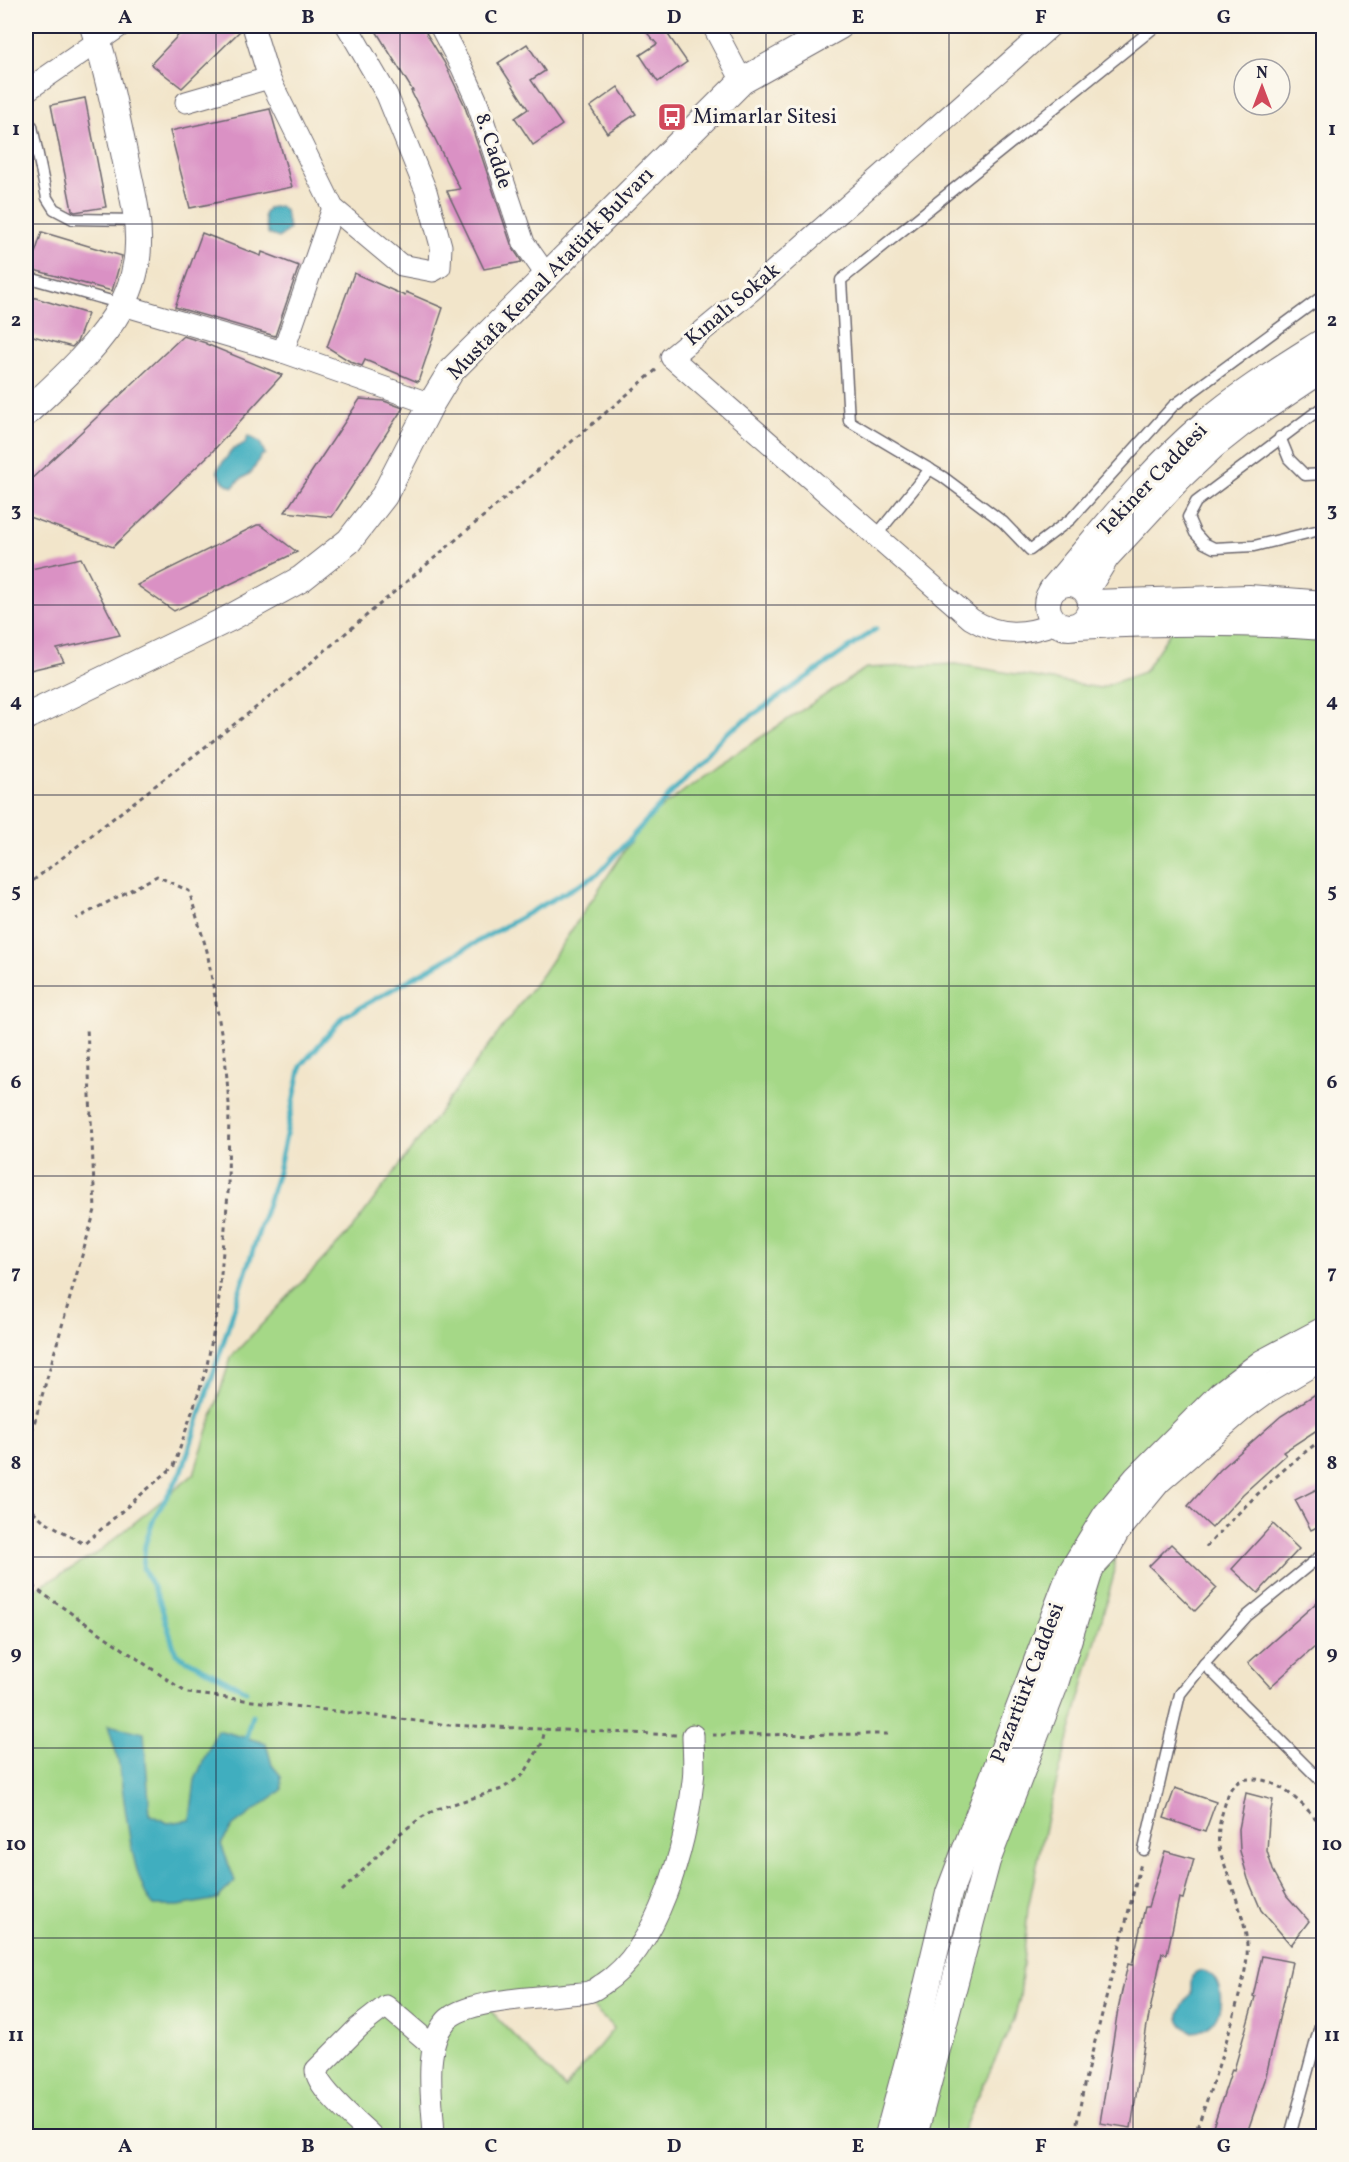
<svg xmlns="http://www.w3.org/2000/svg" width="1349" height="2162" font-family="Vollkorn,serif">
	<rect width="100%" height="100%" fill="#fbf7ec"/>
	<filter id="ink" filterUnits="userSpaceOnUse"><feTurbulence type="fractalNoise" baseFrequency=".0167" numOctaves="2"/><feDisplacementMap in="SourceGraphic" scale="12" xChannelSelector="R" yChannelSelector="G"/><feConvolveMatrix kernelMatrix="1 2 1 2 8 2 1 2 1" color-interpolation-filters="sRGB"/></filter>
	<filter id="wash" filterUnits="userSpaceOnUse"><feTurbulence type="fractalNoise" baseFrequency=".008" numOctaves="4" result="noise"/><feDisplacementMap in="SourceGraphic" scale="24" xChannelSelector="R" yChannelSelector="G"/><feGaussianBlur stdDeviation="1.35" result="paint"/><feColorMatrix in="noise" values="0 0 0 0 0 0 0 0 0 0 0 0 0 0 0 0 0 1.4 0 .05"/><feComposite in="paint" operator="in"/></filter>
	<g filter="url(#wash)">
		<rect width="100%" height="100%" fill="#f2e5ca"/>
		<path fill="#a5d887" stroke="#647d61" stroke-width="1.5" fill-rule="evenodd" d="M1184 611 1323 620V1350L1116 1532 1113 1578 1047 1817 1028 1908 1020 1997 1014 2020 973 2107 961 2136H26V1579L36 1589 96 1554 194 1474 231 1357 352 1229 543 973 644 821 717 766 866 668 956 664 1100 688 1144 672ZM579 1995 614 2028 565 2088 486 2006Z"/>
		<g fill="#41aebf" stroke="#32687d" stroke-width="1.5">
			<path d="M280 206 285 210 289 229 279 238 268 234 264 215 268 208Z"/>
			<path d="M248 436 260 442 265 454 261 456 252 472 238 481 233 487C223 483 221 480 217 470L232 450 245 443Z"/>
			<path d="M108 1725 144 1733 150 1815 168 1823 190 1820 195 1780 217 1730 266 1743 272 1765 281 1776 282 1790 233 1826 221 1844 235 1881 217 1899 179 1906H154C131 1882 125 1800 119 1766 117 1752 112 1739 108 1725Z"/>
			<path d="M1201 1971C1226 1971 1231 2030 1192 2032 1168 2017 1182 2009 1191 1993V1982L1194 1974Z"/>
		</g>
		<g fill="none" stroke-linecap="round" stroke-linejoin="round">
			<g stroke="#41aebf" stroke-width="5">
				<path d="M246 1691 176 1654 159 1599 143 1568 145 1545 154 1518 182 1471 278 1172 301 1066 343 1017 598 874 724 735 876 629"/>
				<path d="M246 1738 252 1715"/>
			</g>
		</g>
		<g id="blocks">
			<g fill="#da91c4">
				<path d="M187 26H241V30L182 88 151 64Z"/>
				<path d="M373 26H422L444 62 464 104 512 247 522 262 484 269 447 191 460 189 411 91H413Z"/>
				<path d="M641 26H662L687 62 658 82 640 55 657 44Z"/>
				<path d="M527 44 545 71 531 80 562 125 533 145 515 118 528 109 498 63Z"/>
				<path d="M618 87 636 114 607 133 590 107Z"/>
				<path d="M85 98 106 207 75 212 72 210 51 105Z"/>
				<path d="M270 109 292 187 190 208 170 131Z"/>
				<path d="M42 232 122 256 112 291 30 269Z"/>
				<path d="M202 233 261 256 262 252 299 266 275 336 175 307Z"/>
				<path d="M354 273 405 296 406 292 443 308 418 382 365 360 362 366 351 362 327 347Z"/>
				<path d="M26 295 88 314 77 342 72 347 26 334Z"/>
				<path d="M183 336 206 343V344L282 375 211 453 113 547 26 516V484Z"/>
				<path d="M360 399 384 401 403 408 332 517 285 512Z"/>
				<path d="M257 525H261L297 552 174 611 137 585Z"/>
				<path d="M81 558 120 635 57 649 64 662 26 671V570Z"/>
				<path d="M1317 1393 1323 1404V1426L1283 1452 1286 1455 1243 1494 1212 1528 1188 1506 1220 1470 1281 1416Z"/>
				<path d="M1323 1486V1524L1311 1530 1295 1500Z"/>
				<path d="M1273 1524 1299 1549 1258 1593 1232 1569Z"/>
				<path d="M1171 1544 1217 1588 1195 1611 1149 1566Z"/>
				<path d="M1323 1597V1655L1316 1646 1270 1687 1248 1663Z"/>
				<path d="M1175 1788 1216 1802 1205 1832 1164 1818Z"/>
				<path d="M1246 1793 1273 1800 1269 1820 1267 1851 1273 1870 1287 1896 1309 1921 1291 1945 1261 1910 1248 1879 1240 1851 1239 1829Z"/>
				<path d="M1165 1851 1194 1859 1183 1899 1179 1898 1167 1954 1162 1953 1147 2025 1131 2128 1100 2123 1118 2009 1128 1964 1132 1965 1145 1907H1148Z"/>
				<path d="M1262 1956 1292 1962 1265 2080 1246 2136H1210L1232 2069 1234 2070 1255 1997 1253 1996Z"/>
			</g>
		</g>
	</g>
	<g filter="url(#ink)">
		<use href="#blocks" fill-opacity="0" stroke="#6b666d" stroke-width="1.5"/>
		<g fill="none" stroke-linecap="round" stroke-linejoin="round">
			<g stroke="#6b666d" stroke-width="13">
				<g id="service">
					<path d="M1156 26 841 280 849 421 943 477 1003 522 1030 550 1071 519 1173 406 1324 295"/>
					<path d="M32 126 47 198 54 209 73 219 137 220"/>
					<path d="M26 217V236"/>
					<path d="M26 277 122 304"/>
					<path d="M1324 406 1196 502 1188 517 1195 533 1204 543 1214 548 1254 546 1324 529"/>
					<path d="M1280 437 1289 459 1305 475 1324 474"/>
					<path d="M875 537 930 469"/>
					<path d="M1324 1553 1247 1616 1204 1664 1324 1784"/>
					<path d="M1144 1850 1180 1694 1204 1664"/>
					<path d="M1290 2136 1324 2011"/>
				</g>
			</g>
			<g stroke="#6b666d" stroke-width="23">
				<g id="minor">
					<path d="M253 26 269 78 333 208 401 265 433 271 440 267 441 246 426 191 387 95 347 26"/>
					<path d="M440 26 462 68 476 99 524 243 547 276"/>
					<path d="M713 26 742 81"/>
					<path d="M1051 26 751 291 671 357 971 619C1000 637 1025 635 1056 623"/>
					<path d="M26 91 120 26"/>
					<path d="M186 102 269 78"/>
					<path d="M123 305 283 352 431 404"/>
					<path d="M283 352 333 208"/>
					<path d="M372 2136C359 2123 316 2088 316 2070L359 2027 386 2006 433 2046"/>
					<path d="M434 2136C433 2103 422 2048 446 2021 465 1999 539 1998 569 1994 575 1993 585 1994 591 1991 595 1990 599 1986 603 1984 659 1948 686 1845 693 1781 695 1766 693 1750 693 1735"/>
				</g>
			</g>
			<g stroke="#6b666d" stroke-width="28">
				<g id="tertiary">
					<path d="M26 413C60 381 99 347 122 305 132 287 138 264 138 244 139 218 132 192 127 167 117 119 108 72 93 26"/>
					<circle cx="1069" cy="605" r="22"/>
					<path d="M1052 590C1101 533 1147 473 1203 425 1240 393 1283 367 1324 341"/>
					<path d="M1086 590 1106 557 1179 478 1213 446 1242 423 1324 368"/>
					<path d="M1092 603 1249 598 1324 604"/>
					<path d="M1077 626C1159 622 1241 621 1324 627"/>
					<path d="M26 717 228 619 301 579 349 541 384 496 431 404 451 371 742 81 840 26"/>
					<path d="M888 2136 916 2032 949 1893 1070 1574 1106 1515 1136 1479 1221 1394 1262 1363 1324 1330"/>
					<path d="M914 2136 987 1861 1054 1687 1091 1567 1106 1551 1116 1532 1158 1481 1243 1407 1265 1391 1324 1356"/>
				</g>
			</g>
			<g stroke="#6b666d" stroke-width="3" stroke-dasharray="4.5 4.5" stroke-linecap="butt">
				<path d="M26 886 281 688 656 370"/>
				<path d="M26 1448 30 1438 95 1210 87 1027"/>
				<path d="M26 1505 43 1520 84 1544 174 1466 206 1370 218 1309 228 1193 229 1104 225 1055 207 951 189 891 157 876 76 919"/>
				<path d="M1206 1547C1243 1508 1280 1469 1324 1438"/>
				<path d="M26 1579 36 1589 187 1693 449 1725 676 1735"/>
				<path d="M712 1735 888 1734"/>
				<path d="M342 1891 398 1835 422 1817 437 1809 502 1789 524 1774 542 1743 545 1729"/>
				<path d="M1077 2123 1085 2080 1141 1863"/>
				<path d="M1194 2136C1209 2096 1222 2056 1234 2015 1239 1995 1245 1976 1247 1957 1249 1929 1236 1898 1227 1872 1225 1864 1220 1855 1219 1846 1217 1830 1221 1816 1226 1801 1230 1787 1235 1780 1250 1779 1279 1777 1307 1808 1324 1828"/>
			</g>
			<use href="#service" stroke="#fff" stroke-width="10"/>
			<use href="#minor" stroke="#fff" stroke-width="21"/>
			<use href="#tertiary" stroke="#fff" stroke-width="26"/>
		</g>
	</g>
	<path fill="none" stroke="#22223b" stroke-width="1.5" stroke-opacity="0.55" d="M216 26V2136M400 26V2136M583 26V2136M766 26V2136M949 26V2136M1133 26V2136M26 224H1324M26 414H1324M26 605H1324M26 795H1324M26 986H1324M26 1176H1324M26 1367H1324M26 1557H1324M26 1748H1324M26 1938H1324"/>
	<defs>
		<g id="bus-square" transform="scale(1.5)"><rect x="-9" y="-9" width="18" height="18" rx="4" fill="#d1495b" stroke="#fbf7ec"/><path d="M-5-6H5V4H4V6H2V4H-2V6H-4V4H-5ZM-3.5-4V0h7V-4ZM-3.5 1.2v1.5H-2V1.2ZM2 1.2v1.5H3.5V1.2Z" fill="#fff"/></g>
	</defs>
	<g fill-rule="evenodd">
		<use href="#bus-square" x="672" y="117"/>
	</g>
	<g text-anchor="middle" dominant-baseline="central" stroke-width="6" stroke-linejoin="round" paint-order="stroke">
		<g font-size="21" fill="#22223b" stroke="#fbf7ec" text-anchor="start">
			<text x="693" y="117">Mimarlar Sitesi</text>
		</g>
		<g font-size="21" fill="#22223b" stroke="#fbf7ec">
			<text transform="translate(493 151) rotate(72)">8. Cadde</text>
			<text transform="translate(551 274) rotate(-46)">Mustafa Kemal Atatürk Bulvarı</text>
			<text transform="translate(733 305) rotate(-40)">Kınalı Sokak</text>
			<text transform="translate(1153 480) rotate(-46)">Tekiner Caddesi</text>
			<text transform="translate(1028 1683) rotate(-69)">Pazartürk Caddesi</text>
		</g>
	</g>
	<rect width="1349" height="2162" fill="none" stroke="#fbf7ec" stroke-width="66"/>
	<g transform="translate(1262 87)"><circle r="28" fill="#fbf7ec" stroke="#a4a2a5" stroke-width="1.5"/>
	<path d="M0-4.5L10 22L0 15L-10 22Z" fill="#d1495b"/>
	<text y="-9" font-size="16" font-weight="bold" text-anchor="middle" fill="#22223b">N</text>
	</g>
	<rect x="33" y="33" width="1283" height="2096" fill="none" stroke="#22223b" stroke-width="2"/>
	<g font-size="20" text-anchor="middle" font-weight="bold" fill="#22223b">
		<text x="125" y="23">A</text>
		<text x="308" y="23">B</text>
		<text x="491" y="23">C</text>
		<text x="674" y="23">D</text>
		<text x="858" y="23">E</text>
		<text x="1041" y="23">F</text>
		<text x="1224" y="23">G</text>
		<text x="16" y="135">1</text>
		<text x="1332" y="135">1</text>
		<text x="16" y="326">2</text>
		<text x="1332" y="326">2</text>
		<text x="16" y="516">3</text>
		<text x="1332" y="516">3</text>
		<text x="16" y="707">4</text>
		<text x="1332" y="707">4</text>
		<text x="16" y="897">5</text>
		<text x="1332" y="897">5</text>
		<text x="16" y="1088">6</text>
		<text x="1332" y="1088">6</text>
		<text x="16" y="1278">7</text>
		<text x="1332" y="1278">7</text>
		<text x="16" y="1469">8</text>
		<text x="1332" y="1469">8</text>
		<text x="16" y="1659">9</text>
		<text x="1332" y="1659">9</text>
		<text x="16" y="1850">10</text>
		<text x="1332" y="1850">10</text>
		<text x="16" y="2041">11</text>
		<text x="1332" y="2041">11</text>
		<text x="125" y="2152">A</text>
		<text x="308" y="2152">B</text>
		<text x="491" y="2152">C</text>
		<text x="674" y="2152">D</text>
		<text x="858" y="2152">E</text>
		<text x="1041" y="2152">F</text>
		<text x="1224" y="2152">G</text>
	</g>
</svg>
